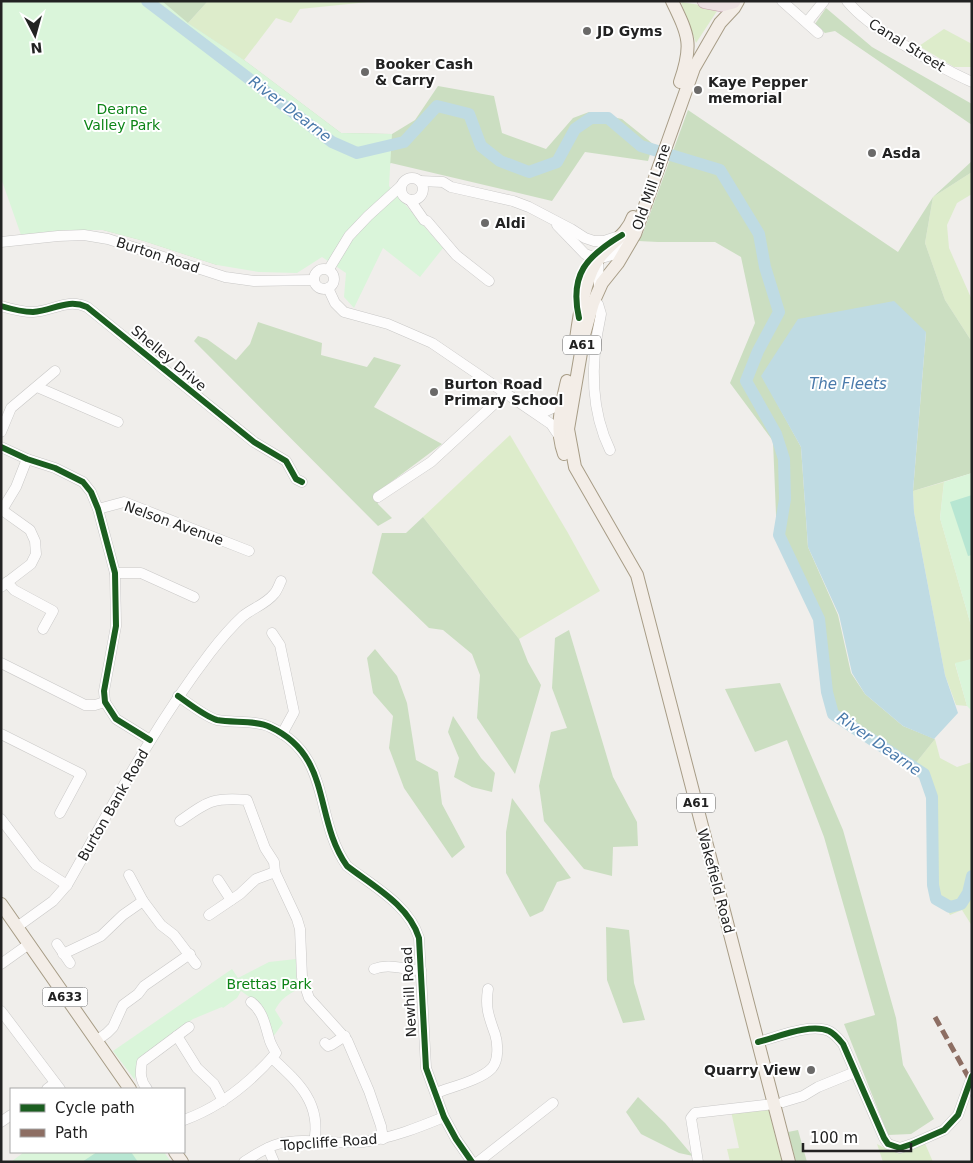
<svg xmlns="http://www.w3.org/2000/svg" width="973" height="1163" font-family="'DejaVu Sans',sans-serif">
	<rect width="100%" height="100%" fill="#f0eeeb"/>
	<g fill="#ddeccb">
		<path d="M208 1H378L300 9 291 23 276 18 244 60 188 23Z"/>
		<path d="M681 2 719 8 696 43Z"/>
		<path d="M944 29 972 44V67H954L919 46Z"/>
		<path d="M972 172V194L957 203 947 225 949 248 972 300V342L945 300 925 243 933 197Z"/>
		<path d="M510 435 568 533 600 591 519 639 423 517Z"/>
		<path d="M944 482 940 518 972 629V659L955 664 967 706 956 705 945 675 914 512 913 491Z"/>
		<path d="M935 739 940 758 957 767 972 762V926L962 910 950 915 937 890 928 773 915 764Z"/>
		<path d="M768 1108 782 1162H730L727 1149 739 1148 731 1111Z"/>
		<path d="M924 1141 933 1162H883L877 1144 892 1152Z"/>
	</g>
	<g fill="#cbdec1">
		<path d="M1 1H208L188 23 244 60 341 133 392 134 415 120 438 86 494 96 502 133 546 149 573 118 589 112 622 119 653 144 648 161 585 152 552 201 391 163 366 175 254 254 217 265 144 241 103 230H67L1 178Z"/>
		<path d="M826 8 872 47 972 104V125L835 31 825 33 815 24Z"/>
		<path d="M688 110 898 252 933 197 972 161V172L933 197 925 243 945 300 972 342V473L913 491 926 332 762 376 801 447 808 547 838 615 851 673 865 694 903 726 935 739 915 764 833 714 827 692 819 619 777 539 773 441 730 383 755 323 741 257 715 242H658L638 241 643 233Z"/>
		<path d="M258 322 322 343 321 355 367 367 374 357 401 365 374 407 442 444 375 494 378 504 392 518 378 526 194 341 198 336 207 339 236 360 250 344Z"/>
		<path d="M423 517 519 639 528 662 541 685 515 774 477 718 480 675 472 654 443 630 429 628 372 573 382 533H406Z"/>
		<path d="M569 630 613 777 637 822 638 846 613 847 612 876 584 869 544 821 539 786 551 732 567 728 552 688 555 638Z"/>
		<path d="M375 649 397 676 407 703 416 760 438 772 442 804 465 847 452 858 404 788 389 748 393 716 373 693 367 658Z"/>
		<path d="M780 683 843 830 896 1018 903 1065 934 1119 911 1134 888 1135 844 1024 875 1015 824 837 787 740 755 752 725 689Z"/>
		<path d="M453 716 481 758 495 773 492 792 472 787 454 777 459 758 448 732Z"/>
		<path d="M512 798 571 878 557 882 543 911 530 917 506 873V832Z"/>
		<path d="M606 927 629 930 634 983 645 1020 623 1023 607 980Z"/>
		<path d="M638 1097 665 1123 693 1156 679 1153 641 1134 626 1112Z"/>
		<path d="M798 1130 807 1162H796L788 1132Z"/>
	</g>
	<g fill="#daf5da">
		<path d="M1 1H162L188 23 244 60 341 133 392 134 389 186 443 248 420 277 383 248 354 308 344 297 346 273 322 257 297 273 259 272 217 265 144 241 103 230H67L21 235 1 178Z"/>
		<path d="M972 473V629L940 518 944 482Z"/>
		<path d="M972 659V711L967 706 955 663Z"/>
		<path d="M296 959 297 990C288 994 280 1000 275 1010L283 1023 273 1037C270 1013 260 1004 241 991L237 998 223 1008 222 1007 193 1019 168 1037 137 1066 135 1080 113 1051 232 969 238 978 269 962Z"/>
		<path d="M24 1152H164L171 1162H11Z"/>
	</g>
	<g fill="#b7e6d2">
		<path d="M972 495V555L968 556 950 502Z"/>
		<path d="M97 1152H131L138 1162H82Z"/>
	</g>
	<path fill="#bfdbe3" d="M894 301 926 332 913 491 914 512 945 675 958 713 934 739 903 726 865 694 852 673 839 615 808 547 801 447 761 376 798 319Z"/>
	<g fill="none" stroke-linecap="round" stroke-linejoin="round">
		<path stroke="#bfdbe3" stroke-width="12" d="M147 1 332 142 357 153 404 142 437 106 469 114 481 146 500 161 529 172 557 162 575 129 591 118H608L641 146 720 170 759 234 765 267 779 312 758 351 746 381 776 434 784 459 785 499 779 535 819 619 827 692 833 714 924 774 932 797 933 885 936 899 950 907 961 904 968 893 972 876"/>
		<g stroke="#c9c8c7" stroke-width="11">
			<g id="minor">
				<path d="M782 1 818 33"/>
				<path d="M847 1C861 18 879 29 896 40 921 56 945 70 972 82"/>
				<path d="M807 22 824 1"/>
				<circle cx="412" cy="189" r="11"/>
				<path d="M420 181 443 182 451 187 513 201 529 207 571 229 585 238 594 241H604L619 236"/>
				<path d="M410 200 424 220 427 221 456 255 489 281"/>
				<path d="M557 225 585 254 598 259 612 255 629 240"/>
				<path d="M1 242 58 236 84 235 108 239 225 277 254 281 314 280"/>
				<path d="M598 259 599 288"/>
				<circle cx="324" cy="279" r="10"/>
				<path d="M329 269 349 236 368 216 401 186"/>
				<path d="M328 288 335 303 344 312 388 324 432 343 551 424 559 436"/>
				<path d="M587 302 598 304 601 314C591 359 589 407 610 450"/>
				<path d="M1 306C11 309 22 312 33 312 53 311 67 298 87 307L254 442 286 461 296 479 302 482"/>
				<path d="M37 387 118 422"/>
				<path d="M535 411 544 412 561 404"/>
				<path d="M1 432 11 408 55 371"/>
				<path d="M1 447 27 459 55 468 83 482 91 492 98 509 115 573 116 626 104 691 105 702 116 719 150 740"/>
				<path d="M378 497 431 462 506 393"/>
				<path d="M98 509 124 502 249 551"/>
				<path d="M115 573H141L194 597"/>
				<path d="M7 582 14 590 53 611 43 629"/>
				<path d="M1 587 31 564 36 554 35 541 30 530 2 510 16 487 27 459"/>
				<path d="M272 633 280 645 294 712 282 734"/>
				<path d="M1 663 85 705H95L105 702"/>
				<path d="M178 696C188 703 206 717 217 720 233 723 257 720 270 727 333 756 313 818 347 866 373 886 409 905 419 938L426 1068 444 1117 456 1139 472 1162"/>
				<path d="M1 734 81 774 60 813"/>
				<path d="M1 819 36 865 67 885"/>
				<path d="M180 821C207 802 212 797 247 800L265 848 274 862 275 872 297 919 300 929 302 977 309 998 347 1040 369 1091 381 1126 383 1139"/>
				<path d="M129 875 143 901 161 925 174 935 196 964"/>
				<path d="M218 880 231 900"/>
				<path d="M209 915 240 894 256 879 275 872"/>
				<path d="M17 927 53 901 67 885C112 806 155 725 210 653 220 640 231 627 243 616 253 608 266 604 274 594 277 591 279 585 281 581"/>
				<path d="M57 944 70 963"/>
				<path d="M63 954 101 936 123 915 143 901"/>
				<path d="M1 964 29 944"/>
				<path d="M374 969C389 963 405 970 421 970"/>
				<path d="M1 1011 60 1089"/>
				<path d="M177 1036 197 1068 214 1084 223 1101"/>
				<path d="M96 1041 107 1033 113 1027 123 1005 138 994 144 986 190 954"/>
				<path d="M758 1042C778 1037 810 1023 829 1031 835 1034 839 1039 843 1044L884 1138 888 1144 900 1148 912 1144 944 1130 958 1115 972 1076"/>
				<path d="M325 1043 328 1046 331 1045 345 1036"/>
				<path d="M272 1058C298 1082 322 1103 314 1142"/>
				<path d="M47 1089 55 1083"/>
				<path d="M147 1089C140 1080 140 1073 142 1062L189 1027"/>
				<path d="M436 1093C451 1087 481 1080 492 1068 499 1060 498 1043 495 1034 489 1017 485 1008 488 989"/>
				<path d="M783 1102 803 1096 818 1087 855 1072"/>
				<path d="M184 1120C220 1107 251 1082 276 1053 273 1048 270 1043 269 1038 265 1025 263 1011 251 1002"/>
				<path d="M1 1122 11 1115"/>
				<path d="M268 1148 274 1162"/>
				<path d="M244 1162C255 1155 266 1147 278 1144 306 1137 335 1145 363 1142 392 1138 417 1128 444 1117"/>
				<path d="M478 1162 553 1103"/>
				<path d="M698 1162 691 1118 695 1113 774 1104"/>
			</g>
		</g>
		<g stroke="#a79c86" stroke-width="14">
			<g id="major">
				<path d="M672 1C689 36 693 45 680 82"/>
				<path d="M738 1 734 8 720 23 694 68 635 234 618 263 602 283 593 303 584 335 568 429 575 467 637 575 789 1162"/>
				<path d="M576 339C579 317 585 275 599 258 610 243 627 235 633 217"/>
				<path d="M564 454C555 429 561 407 567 381"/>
				<path d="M1 904 130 1089"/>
				<path d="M175 1152 182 1162"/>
			</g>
		</g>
		<g stroke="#c5a2ac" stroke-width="16">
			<path id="highway" d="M705 1 721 4 733 1"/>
		</g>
		<use href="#minor" stroke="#fdfcfc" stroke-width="10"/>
		<use href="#major" stroke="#f3ede7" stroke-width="12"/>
		<use href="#highway" stroke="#ece0e2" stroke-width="15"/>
		<path stroke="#8d6e63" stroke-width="5" stroke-dasharray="10 5" stroke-linecap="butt" d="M935 1017 970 1080"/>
		<g stroke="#fff" stroke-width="9">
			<g id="cycleway">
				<path d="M1 306C11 309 22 312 33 312 53 311 67 298 87 307L254 442 286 461 296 479 302 482"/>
				<path d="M579 318C569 274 587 256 622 235"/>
				<path d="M1 447 27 459 55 468 83 482 91 492 98 509 115 573 116 626 104 691 105 702 116 719 150 740"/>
				<path d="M178 696C188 703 206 717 217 720 233 723 257 720 270 727 333 756 313 818 347 866 373 886 409 905 419 938L426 1068 444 1117 456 1139 472 1162"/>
				<path d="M758 1042C778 1037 810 1023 829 1031 835 1034 839 1039 843 1044L884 1138 888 1144 900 1148 912 1144 944 1130 958 1115 972 1076"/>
			</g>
		</g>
		<use href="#cycleway" stroke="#1b5e20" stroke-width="6"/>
	</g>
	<g fill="#6a6968" stroke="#fff" stroke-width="2">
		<circle cx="587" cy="31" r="5"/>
		<circle cx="365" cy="72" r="5"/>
		<circle cx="698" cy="90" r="5"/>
		<circle cx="872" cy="153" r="5"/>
		<circle cx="485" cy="223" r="5"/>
		<circle cx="434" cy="392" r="5"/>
		<circle cx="811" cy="1070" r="5"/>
	</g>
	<g text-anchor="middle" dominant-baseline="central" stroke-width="4" stroke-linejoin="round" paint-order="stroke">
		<g fill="#fff" stroke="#646464" stroke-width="1">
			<rect x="563" y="335.5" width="38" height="19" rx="4"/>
			<rect x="677" y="793.5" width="38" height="19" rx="4"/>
			<rect x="42.5" y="987.5" width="45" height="19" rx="4"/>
		</g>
		<g font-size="12" font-weight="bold" fill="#222">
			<text x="582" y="345">A61</text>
			<text x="696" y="803">A61</text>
			<text x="65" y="997">A633</text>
		</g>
		<g font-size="14" font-weight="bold" fill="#222" stroke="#fff" text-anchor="start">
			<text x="597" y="31">JD Gyms</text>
			<text x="375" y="64">Booker Cash<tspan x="375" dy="16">&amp; Carry</tspan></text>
			<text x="708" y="82">Kaye Pepper<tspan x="708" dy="16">memorial</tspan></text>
			<text x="882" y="153">Asda</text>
			<text x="495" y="223">Aldi</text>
			<text x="444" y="384">Burton Road<tspan x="444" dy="16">Primary School</tspan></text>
			<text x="801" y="1070" text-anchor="end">Quarry View</text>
		</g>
		<g font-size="14" fill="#222" stroke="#fff">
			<text transform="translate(907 45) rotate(32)">Canal Street</text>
			<text transform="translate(651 187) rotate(-71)">Old Mill Lane</text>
			<text transform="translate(158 255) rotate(18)">Burton Road</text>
			<text transform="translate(169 358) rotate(40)">Shelley Drive</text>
			<text transform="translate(174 523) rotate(20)">Nelson Avenue</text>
			<text transform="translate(113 805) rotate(-60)">Burton Bank Road</text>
			<text transform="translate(716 881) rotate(75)">Wakefield Road</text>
			<text transform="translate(409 992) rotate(-93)">Newhill Road</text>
			<text transform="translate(329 1142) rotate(-4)">Topcliffe Road</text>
		</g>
		<g font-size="14" fill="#0c8416" stroke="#fff">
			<text x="122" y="109">Dearne<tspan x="122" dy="16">Valley Park</tspan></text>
			<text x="269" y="984">Brettas Park</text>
		</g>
		<g font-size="15" font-style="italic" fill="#4a7aab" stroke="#fff">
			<text transform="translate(290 109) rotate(37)">River Dearne</text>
			<text x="848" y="384">The Fleets</text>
			<text transform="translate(879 744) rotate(35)">River Dearne</text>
		</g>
	</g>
	<rect width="973" height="1163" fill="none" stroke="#222222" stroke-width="5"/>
	<rect x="10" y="1088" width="175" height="65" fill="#ffffff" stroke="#a7a7a7"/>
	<rect x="20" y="1104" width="25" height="8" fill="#1b5e20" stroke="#a7a7a7"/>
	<text x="55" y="1113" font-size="15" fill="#222222">Cycle path</text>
	<rect x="20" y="1129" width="25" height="8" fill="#8d6e63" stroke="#a7a7a7"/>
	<text x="55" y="1138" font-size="15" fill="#222222">Path</text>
	<g transform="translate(35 35) rotate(174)" stroke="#ffffff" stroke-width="4" paint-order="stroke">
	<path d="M0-4L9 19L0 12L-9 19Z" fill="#222222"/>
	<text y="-8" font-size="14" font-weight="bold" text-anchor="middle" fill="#222222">N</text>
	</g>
	<path d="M803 1143v8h108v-8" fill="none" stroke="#222222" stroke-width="2.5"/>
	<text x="810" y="1143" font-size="15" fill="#222222" stroke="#ffffff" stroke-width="4" paint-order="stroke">100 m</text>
</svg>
